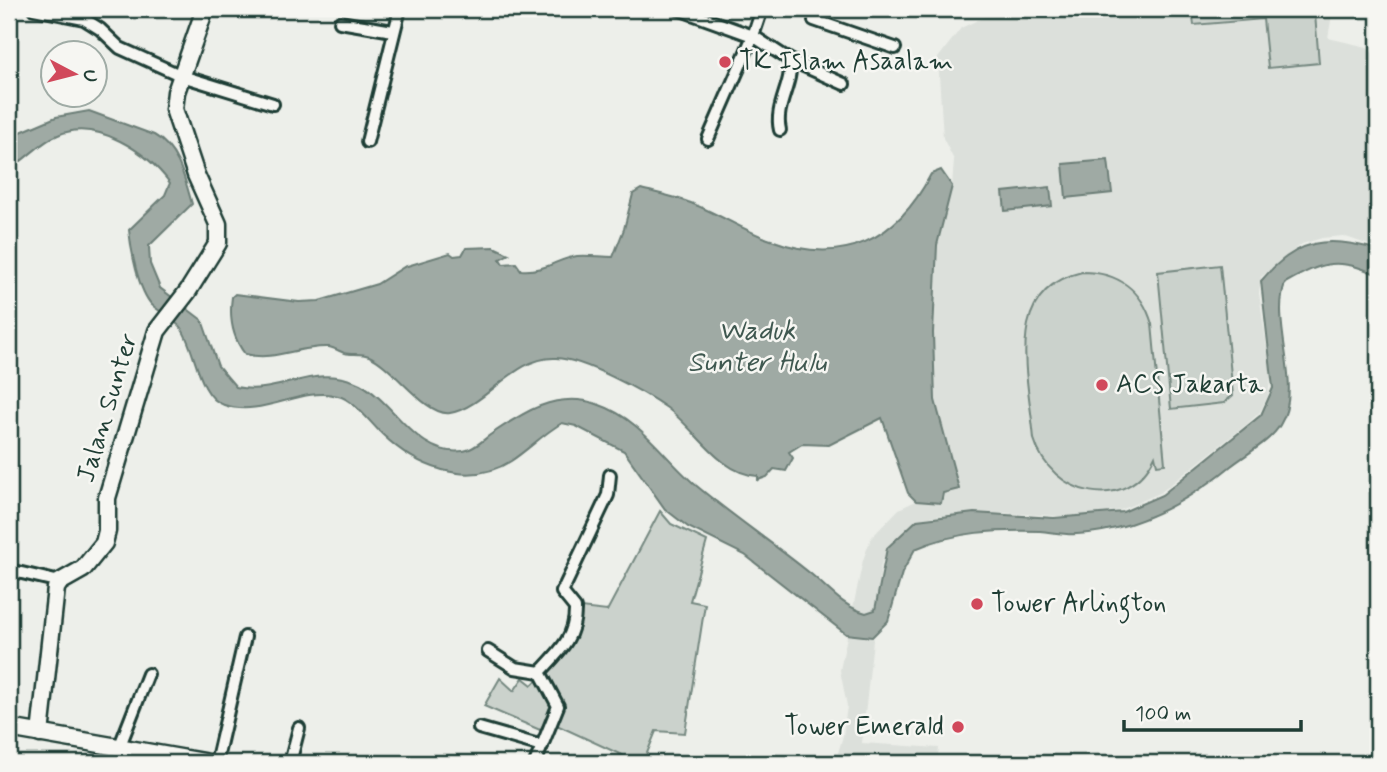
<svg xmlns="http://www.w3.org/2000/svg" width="1387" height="772" font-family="Mynerve,sans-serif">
	<rect width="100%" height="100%" fill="#edefea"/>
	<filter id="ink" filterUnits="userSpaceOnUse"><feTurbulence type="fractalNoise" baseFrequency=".0143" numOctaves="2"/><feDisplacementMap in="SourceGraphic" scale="14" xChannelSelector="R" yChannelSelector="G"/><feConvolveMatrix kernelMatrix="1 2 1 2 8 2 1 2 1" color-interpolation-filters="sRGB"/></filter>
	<g filter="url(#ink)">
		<path fill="#dce0db" d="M1036 9H1333L1328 38 1367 47 1378 59V248L1343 236 1322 238 1302 244 1261 277 1259 293 1271 375 1268 395 1260 412 1247 424 1160 493 1121 510 1076 517 1002 513 935 516 917 520 896 538 887 548 881 565 862 743 939 748 937 763H835L843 736 847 706 840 670 863 560 871 538 899 509 916 501 941 503 942 493 959 489 935 400 933 333 937 245 952 186 954 160 943 138 938 58 961 28 984 17 1025 14Z"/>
		<g fill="#cbd2cc" stroke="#758880" stroke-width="2">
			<path d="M1192 9H1279L1280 17 1315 14 1319 63 1268 68 1263 19 1194 25Z"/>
			<path d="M1220 265 1233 395 1224 403 1171 409 1158 272Z"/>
			<path d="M1082 272C1118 272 1142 290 1152 324L1165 464 1157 465 1155 456C1127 516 1051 496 1034 439 1029 378 1001 291 1082 272Z"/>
			<path d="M660 511 671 524 707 541 690 601 705 604 685 733 656 731 643 763H639L546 720 540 730 484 706 500 678 514 691 523 678 532 685C559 658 572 647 581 608L607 611Z"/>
		</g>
		<g fill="#9faaa4" stroke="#6c7e77" stroke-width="2">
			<path d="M89 111 154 135C178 148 185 179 192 204L149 246 150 264 160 288 202 320 218 366 236 387C279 397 314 361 360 384 396 403 416 457 463 451 473 450 482 441 490 435 522 413 556 390 597 404 642 419 663 458 698 487 734 517 774 544 811 574 829 589 843 607 866 613L875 610 887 548 917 520 974 513 1054 518 1123 512 1162 495 1261 415 1273 388 1261 281C1297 238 1328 235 1378 250V275C1336 257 1325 261 1285 283 1270 325 1304 387 1280 425 1271 441 1246 454 1231 466 1187 502 1136 531 1077 534 1066 535 1052 532 1040 531 995 530 957 531 915 549L902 573 888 621 872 637 846 634 745 555 688 527 665 509 624 451 576 426 562 423C543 434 529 449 511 461 467 489 415 466 382 434 371 423 353 399 338 396 300 386 264 418 224 405 198 397 195 347 181 328 174 319 161 313 152 305 138 290 131 250 129 230L165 195 170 183C147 152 97 118 58 135 40 142 26 160 9 169V137L56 117Z"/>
			<path d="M1108 160 1112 193 1066 198 1063 164Z"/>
			<path d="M941 170 952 186 937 245 933 333 935 400 959 489 943 493 941 503 916 501 908 493 882 418 829 445 802 444 789 452 793 458 786 471 774 469 767 477 758 480V476C719 474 696 429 667 408 644 392 584 359 556 358 514 356 487 406 450 413 426 417 393 366 369 356 361 353 351 355 344 353 339 351 334 348 329 347 300 345 275 362 245 354 232 337 229 318 232 297L235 294 299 302 319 301 377 284 404 267 450 253 454 256 462 255 466 248 494 247 509 254 500 259 503 264 516 263 521 270C546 272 556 259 577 256 589 255 601 257 613 257L624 229 633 194 641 189C656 193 673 196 688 202 716 212 742 230 771 240 843 267 897 240 931 174Z"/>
			<path d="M1050 187 1052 206 1005 211 1003 192Z"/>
		</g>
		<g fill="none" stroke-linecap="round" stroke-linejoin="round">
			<g stroke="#1f3d34" stroke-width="16">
				<g id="street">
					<path d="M34 9 84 19 100 29 120 48 182 76 273 104"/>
					<path d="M678 9 753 36 762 9"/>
					<path d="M817 9 814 20 895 48"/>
					<path d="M340 22 393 31"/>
					<path d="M780 130C774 106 793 85 790 60"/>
					<path d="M708 139 753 36 790 60 844 84"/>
					<path d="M367 142 400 9"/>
					<path d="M9 570 60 582"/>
					<path d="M488 651 515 668 540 672"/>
					<path d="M479 728 542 746"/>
					<path d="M119 748 148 674"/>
					<path d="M216 763 245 637"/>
					<path d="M290 763 299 728"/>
					<path d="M535 763 558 706 540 672C559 652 576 637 575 608L562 592 608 495 610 475"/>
				</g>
			</g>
			<g stroke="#1f3d34" stroke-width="21">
				<g id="secondary">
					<path d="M9 728 209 763"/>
					<path d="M40 734 56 588 60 582 83 569 104 543 107 531V498L157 331 188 291 218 243V224L196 175 174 109 176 92 205 9"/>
				</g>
			</g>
			<use href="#street" stroke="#f6f6f2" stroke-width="10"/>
			<use href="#secondary" stroke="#f6f6f2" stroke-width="16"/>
		</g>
	</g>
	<g fill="#d1495b" stroke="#f6f6f2" stroke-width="2.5">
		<circle cx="725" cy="62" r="7"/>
		<circle cx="1102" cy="385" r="7"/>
		<circle cx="977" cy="604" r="7"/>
		<circle cx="958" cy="727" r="7"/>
	</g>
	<g text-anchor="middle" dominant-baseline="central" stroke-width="5" stroke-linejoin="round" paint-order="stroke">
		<g font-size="26" fill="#1f3d34" stroke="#f6f6f2" text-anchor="start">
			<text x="739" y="62">TK Islam Asaalam</text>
			<text x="1116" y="385">ACS Jakarta</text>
			<text x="991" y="604">Tower Arlington</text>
			<text x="944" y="727" text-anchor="end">Tower Emerald</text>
		</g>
		<g font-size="26" fill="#1f3d34" stroke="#f6f6f2">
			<text transform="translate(108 408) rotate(-73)">Jalan Sunter</text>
		</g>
		<g font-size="28" font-style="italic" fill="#3f5850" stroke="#f6f6f2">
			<text x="757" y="331">Waduk<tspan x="757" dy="32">Sunter Hulu</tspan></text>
		</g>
	</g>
	<rect width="1387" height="772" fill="none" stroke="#f6f6f2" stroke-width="35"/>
	<rect x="18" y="18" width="1352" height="737" fill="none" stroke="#1f3d34" stroke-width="2.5" filter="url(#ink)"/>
	<g transform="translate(74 74) rotate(97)"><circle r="33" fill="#f6f6f2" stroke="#a0aca6" stroke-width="2"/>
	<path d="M0-5L12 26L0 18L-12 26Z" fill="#d1495b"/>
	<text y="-10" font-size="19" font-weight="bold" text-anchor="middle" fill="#1f3d34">U</text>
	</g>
	<path d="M1124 720v10h177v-10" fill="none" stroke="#1f3d34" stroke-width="3.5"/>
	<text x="1135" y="720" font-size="21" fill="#1f3d34" stroke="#f6f6f2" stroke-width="5" paint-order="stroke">100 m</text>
</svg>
